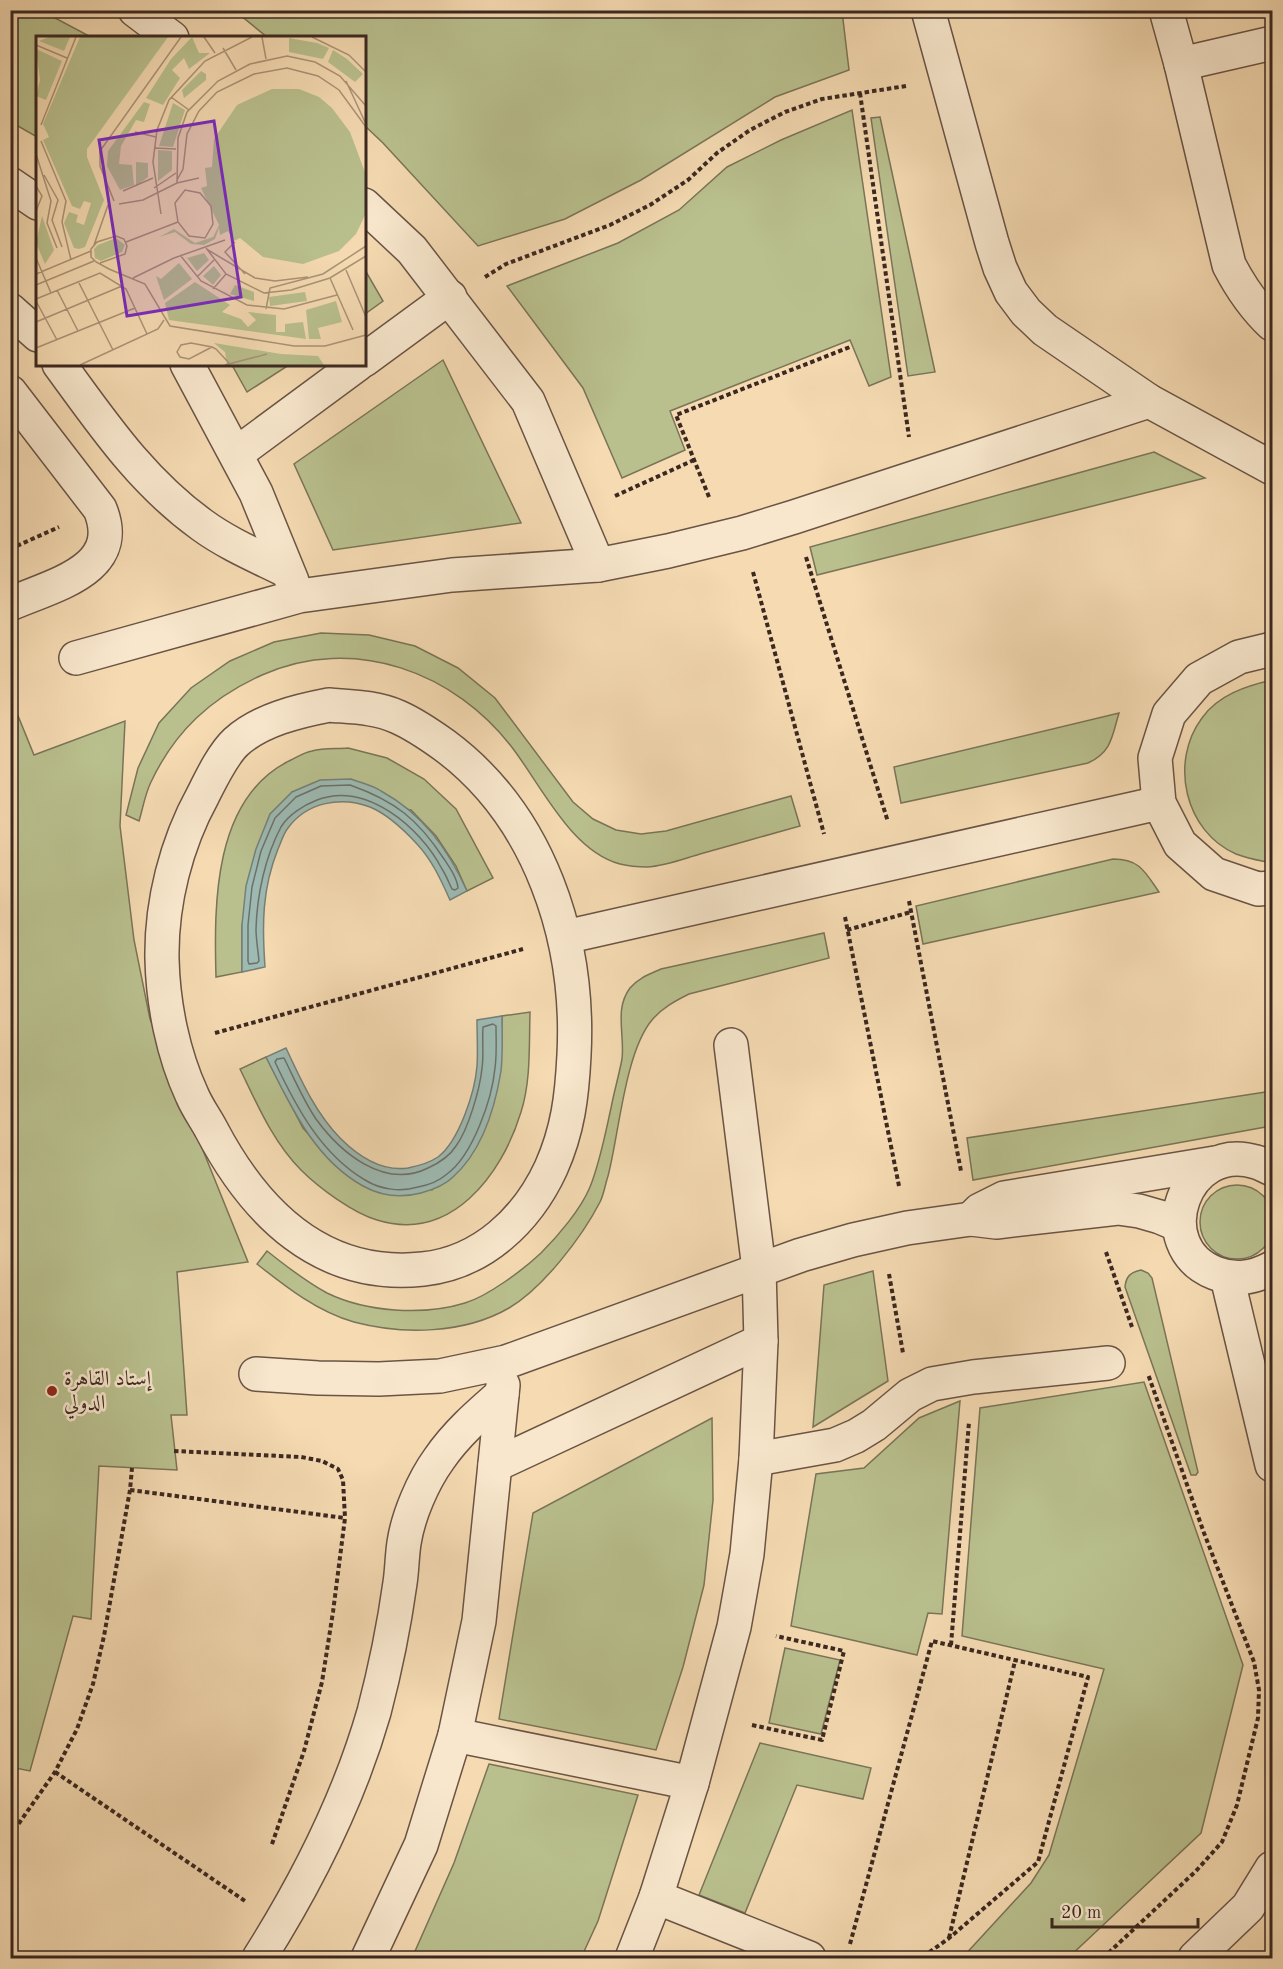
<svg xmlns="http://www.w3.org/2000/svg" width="1283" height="1969" font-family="'Old Standard TT',Amiri,serif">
	<rect width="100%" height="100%" fill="#f5dab2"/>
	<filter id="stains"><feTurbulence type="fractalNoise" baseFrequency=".00333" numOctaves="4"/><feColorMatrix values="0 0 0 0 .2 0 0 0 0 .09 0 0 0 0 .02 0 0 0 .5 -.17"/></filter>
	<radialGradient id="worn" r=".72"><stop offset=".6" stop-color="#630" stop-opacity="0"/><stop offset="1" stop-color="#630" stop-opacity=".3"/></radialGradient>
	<g fill="#b9c08e" stroke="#7a7458" stroke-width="1.5">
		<path d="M11 10 42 11 91 37 38 38 37 137 11 122Z"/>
		<path d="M235 11H842L849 70 775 97 641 180 565 219 478 246 383 143 365 126 364 38 267 37Z"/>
		<path d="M852 110 891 377 869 386 850 340 670 411 685 450 622 478 583 388 507 286 618 243 679 210 727 167 781 140Z"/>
		<path d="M880 117 935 372 908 376 871 118Z"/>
		<path d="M365 270 383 301 365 314H364Z"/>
		<path d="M443 360 521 523 333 550 294 464Z"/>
		<path d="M232 365H289L247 392Z"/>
		<path d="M1154 452 1205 478 817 575 810 547Z"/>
		<path d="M321 633 369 635 415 646 458 668 495 698 573 802 593 819 616 830 641 834 666 831 791 796 800 826C767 835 733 845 700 854 683 859 665 866 647 867 639 867 628 866 620 864 572 851 543 789 514 750 456 672 354 634 262 675 211 698 175 731 151 782 145 794 143 808 139 821L126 815 138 768 159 723 191 688 230 661 274 642Z"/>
		<path d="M1272 680V862H1267C1257 860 1246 858 1236 854 1185 832 1169 762 1202 718 1218 695 1246 686 1272 680Z"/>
		<path d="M10 696 34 755 125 721 120 826 134 940 150 1019 248 1262 177 1272 187 1415H171L177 1470 99 1466 91 1619 73 1616 30 1771 10 1767Z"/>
		<path d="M1119 713C1112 736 1112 752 1088 763L901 803 894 767Z"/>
		<path d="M348 748 387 758 424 779 456 809 493 878 467 891 456 866 436 836 411 810 292 792 242 925V972L216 977C214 904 213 797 291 760 297 757 305 752 312 751 323 748 337 749 348 748Z"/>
		<path d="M1113 859C1140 859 1145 872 1159 892L923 944 916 906Z"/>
		<path d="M824 933 829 958 689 994C675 1001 662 1008 652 1020 625 1052 619 1134 608 1176 605 1185 604 1194 600 1202 582 1237 543 1288 509 1308 464 1334 403 1335 354 1322 318 1312 286 1287 257 1264L267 1251C287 1267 305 1281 327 1293 366 1312 423 1316 465 1303 488 1296 523 1270 541 1253 558 1236 581 1209 590 1187 600 1162 605 1135 611 1108 614 1092 619 1075 622 1059 625 1035 614 1009 630 988 638 978 650 974 661 969Z"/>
		<path d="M530 1012C529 1045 531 1081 521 1112 502 1175 451 1243 377 1220 353 1213 319 1188 301 1170 273 1142 257 1104 240 1069L266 1057 303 1128 341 1170 432 1190 501 1068 502 1016Z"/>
		<path d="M1272 1091V1125L1271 1126 973 1180 967 1138Z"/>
		<circle cx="1237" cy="1222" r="37"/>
		<path d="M1141 1270 1148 1273 1152 1278 1198 1472 1196 1475H1191L1125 1287C1126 1276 1131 1272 1141 1270Z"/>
		<path d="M873 1271 888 1381 813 1427 824 1285Z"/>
		<path d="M1144 1382 1243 1665 1201 1833 1068 1958H962L1031 1883 1049 1855 1104 1669 962 1636 980 1408Z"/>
		<path d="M960 1401 942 1614 928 1613 917 1655 791 1626 816 1474 864 1468 919 1418Z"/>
		<path d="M712 1418 713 1500 704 1585 683 1667 656 1750 499 1719 533 1513Z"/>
		<path d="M785 1648 840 1660 821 1734 769 1723Z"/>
		<path d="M760 1743 871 1768 863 1799 797 1785 745 1913 699 1895Z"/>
		<path d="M489 1764 638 1795 598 1921 581 1958H412L454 1863Z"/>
	</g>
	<g fill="#9dbab3" stroke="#768079" stroke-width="1.5">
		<path d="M351 779C361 783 372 785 381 791 423 814 448 849 467 891L450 900C441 880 432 860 417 844 405 831 387 814 370 807 341 796 307 802 288 828 283 834 281 843 278 849 262 889 262 925 265 967L242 972V925L246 886 256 849 270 814 292 792 320 780Z"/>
		<path d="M502 1016C502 1034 503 1053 501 1071 495 1108 482 1151 453 1177 445 1185 432 1190 421 1193 402 1198 381 1196 363 1186 314 1159 290 1105 266 1057L286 1048C301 1080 315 1112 340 1138 358 1156 381 1172 408 1168 418 1166 429 1163 438 1157 459 1141 475 1092 477 1066 478 1051 477 1035 477 1020Z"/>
	</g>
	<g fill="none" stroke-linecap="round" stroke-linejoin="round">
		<g stroke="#6c716a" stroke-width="1.5">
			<path d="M350 785C395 801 418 819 444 859 450 868 457 878 458 888L455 890 452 889C449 883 446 875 442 869 420 827 366 781 317 800 304 805 288 815 281 827 265 857 257 895 256 929 256 939 258 950 259 961L257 963 249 964 248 961V925L252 887 261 851 275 818 296 797 321 786Z"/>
			<path d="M493 1024 496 1026C496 1040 497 1054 495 1068 492 1099 473 1155 447 1174 439 1181 429 1185 418 1187 401 1192 381 1190 365 1180 321 1154 296 1107 275 1062L277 1059 284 1058C294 1078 303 1100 316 1119 340 1152 384 1190 428 1168 439 1163 449 1157 456 1146 468 1130 480 1089 482 1068 484 1055 482 1041 483 1027Z"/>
		</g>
		<g stroke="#6a5445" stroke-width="36">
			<g id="minor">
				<path d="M135 10 172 38"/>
				<path d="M928 10 992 243 1000 268 1011 292 1026 312 1045 330 1149 401 1272 468"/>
				<path d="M1166 10 1181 64 1229 265C1241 288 1254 307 1272 324"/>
				<path d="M1181 64 1272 43"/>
				<path d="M10 184 38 203"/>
				<path d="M364 205 412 250 528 401 598 565"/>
				<path d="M10 310 38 335"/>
				<path d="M364 360 450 297"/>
				<path d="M59 364C103 424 141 481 202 525 228 544 259 557 287 571"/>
				<path d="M187 364 256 493 292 581"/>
				<path d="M10 392 100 509C125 570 53 585 10 604"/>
				<path d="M236 454 358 364"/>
				<path d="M1272 649 1239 657 1199 679 1169 714 1155 758 1159 803 1180 844 1214 874 1258 889 1272 888"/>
				<path d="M76 658 299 596 452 575 598 565 668 551 742 533 794 517 1149 401"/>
				<path d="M329 705C352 707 376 707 398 717 414 724 430 735 444 745 540 816 580 939 574 1055 572 1096 568 1130 551 1168 527 1220 482 1263 423 1269 321 1280 255 1213 211 1129 205 1118 197 1107 192 1095 173 1054 163 1004 162 959 161 903 176 844 203 795 211 779 223 754 236 742 260 720 298 711 329 705Z"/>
				<path d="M565 937 1159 803"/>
				<path d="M1272 1169C1267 1167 1261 1163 1256 1162 1185 1140 1147 1246 1215 1273 1236 1281 1253 1278 1272 1268"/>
				<path d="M971 1219 980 1210 1004 1198 1215 1163"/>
				<path d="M1227 1277 1272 1465"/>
				<path d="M256 1374 318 1378 379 1379 440 1376 506 1362 801 1255 853 1240 907 1228 971 1219 996 1222 1118 1208 1139 1211 1160 1217 1179 1225"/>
				<path d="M756 1459 835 1445 856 1436 874 1425 910 1395 932 1384 973 1377 1108 1363"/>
				<path d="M495 1465 761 1341"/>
				<path d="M455 1735 692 1783"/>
				<path d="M656 1897 809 1958"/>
				<path d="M259 1958C307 1882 349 1799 374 1712 385 1670 394 1626 400 1583 402 1570 402 1556 404 1543 408 1516 423 1481 439 1459 456 1434 479 1414 502 1394"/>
				<path d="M368 1958 421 1845 455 1735 479 1621 503 1385"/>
				<path d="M632 1958 656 1897 692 1783 734 1627 747 1554 756 1459 761 1341 759 1269 731 1045"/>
				<path d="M1195 1958 1248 1907 1272 1868"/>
			</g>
		</g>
		<g stroke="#3b2821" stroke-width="4" stroke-dasharray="4.5 3" stroke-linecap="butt">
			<path d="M860 93 909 437"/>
			<path d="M485 277 506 264 610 225 650 205 688 180 717 153 750 130 785 112 822 99 906 86"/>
			<path d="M615 496 694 460"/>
			<path d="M709 497 676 415 850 347"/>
			<path d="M10 549 59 527"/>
			<path d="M806 557 888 822"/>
			<path d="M753 572 824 834"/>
			<path d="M909 901 961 1171"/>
			<path d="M845 917 899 1186"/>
			<path d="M847 930 911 912"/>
			<path d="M215 1033 523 949"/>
			<path d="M1106 1252 1132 1327"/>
			<path d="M889 1274 903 1353"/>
			<path d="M174 1451 301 1457 322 1461 338 1469 343 1480 345 1518 333 1612 322 1682 304 1751 271 1847"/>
			<path d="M130 1490 345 1518"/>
			<path d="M951 1645 969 1422"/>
			<path d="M752 1725 822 1740 844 1651 776 1636"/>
			<path d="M55 1772 245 1901"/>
			<path d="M10 1836 55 1772 77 1729 93 1684 104 1636 130 1490 132 1468"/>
			<path d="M949 1938 1015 1661"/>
			<path d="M850 1944 932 1641 1088 1677 1038 1862 948 1939 921 1958"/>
			<path d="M1103 1958 1196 1871 1222 1842 1237 1805 1258 1718 1259 1690 1254 1662 1204 1533 1148 1374"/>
		</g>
		<use href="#minor" stroke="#f8e7cd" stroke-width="33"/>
	</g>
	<circle fill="#8f2418" stroke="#f8e7cd" stroke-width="2" cx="52" cy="1391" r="6"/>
	<g text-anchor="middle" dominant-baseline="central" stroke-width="5" stroke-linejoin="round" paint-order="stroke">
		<g font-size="21" fill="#3b2821" stroke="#f8e7cd" text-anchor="start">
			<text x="64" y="1379">إستاد القاهرة<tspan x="64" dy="24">الدولي</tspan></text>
		</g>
	</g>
	<g transform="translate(36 36)">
		<rect width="330" height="330" fill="#f5dab2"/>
		<path d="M13 1H34L28 15 3 5ZM44 1H132L51 113V121L68 164 49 211 43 213 38 212 28 187 33 176 42 179 40 186 48 189 55 167 48 165 44 173 36 170 7 104 13 101 7 88ZM156 1 163 17H174L153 33 148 22 136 34 144 42 127 69 110 62 135 23ZM253 2 281 7 293 12 287 23 253 16ZM0 13 26 25 10 64 0 60 4 44ZM297 14 311 23 327 38 319 46 292 26ZM165 35 170 38V44L148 62 146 54ZM236 53H263L283 61 296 72 314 96 330 139V177L320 198 303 215 267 228 227 221 204 202 198 205 192 195 184 199 183 192 179 203 168 209 155 208 139 196 123 201 138 193 159 207 177 201 183 189 165 152 171 150 169 132 176 131 178 103 201 69ZM108 66 114 68 108 86 100 84 85 110 83 128 96 129 98 149 84 154 71 130 72 115ZM137 67 149 74 137 111 123 110ZM122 114 136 115V134L122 145ZM100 126 112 127V141L100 150ZM6 180 18 214 9 228 0 207ZM80 202 89 209 86 216 65 225 59 222 58 213 62 209ZM168 217 173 224 161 235 151 222ZM143 227 156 243 128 264 120 240 125 243ZM178 230 185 239 177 249 167 240ZM159 246 194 269 186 276 205 283 212 291 220 284 212 276 240 279V296H249V288L267 286 270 303 133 284 129 267ZM199 249 218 256V265L194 258ZM269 256 271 265 234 270 233 261ZM300 265 306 286 282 292 285 303H273L270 274ZM178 307 245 318 282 320 288 329H191L189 316Z" fill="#b9c08e"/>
		<path fill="none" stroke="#ab9378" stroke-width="1.5" d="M168 1 179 17M226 1 230 23M276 1 313 19 330 36M0 9 31 22M187 12 200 34M310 45 329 86M135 61 153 74M5 89 40 1M99 96 120 101M5 105 30 165 26 186 35 224M118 112 140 113M0 118 15 165 11 187 21 212M8 139 22 164 16 184 26 211M141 144 147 133 151 98 163 75 181 56 218 38 251 32 282 40 303 54 330 91M141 147 142 102 151 76 182 45 214 28 251 20 279 26 304 40 330 70M0 150 6 160 0 175M118 152 140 137M149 154 164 157 175 170 177 188 169 202 153 200 142 186 139 167ZM87 155 117 142M78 165 64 130V115L145 1M83 168 107 164 141 147 163 142M125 178 117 126 121 94 133 64 169 25 216 1M90 206 142 186M199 206 189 216 209 238M58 209 72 169M170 212 190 238 228 257 255 254 294 242 330 220M172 214 219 242 239 245 272 241M144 219 165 245 211 269 248 273 301 259M0 222 15 257M64 227 89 218 91 210 88 203 80 200 61 206 55 213V221L60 226 73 233 109 248 134 290 258 310H289L330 299M310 234 330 281M0 238 55 215M161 241 178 224M97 242 138 222 189 204M294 242 317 294M42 245 77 314M0 249 58 225M177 253 190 238M21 254 42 295M0 263 64 237 90 253 111 298M0 265 21 304M230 273 234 252 287 238 330 210M0 286 86 250M176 311 153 323 144 321 141 316 145 309 155 307 176 311 180 313 193 327M0 312 99 272M44 329 122 293 128 284M189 329 231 318"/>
		<path fill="#7b2cbf" fill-opacity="0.15" stroke="#7b2cbf" stroke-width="3" d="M178 85 205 261 91 280 63 104Z"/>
		<rect width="330" height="330" fill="none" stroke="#3b2821" stroke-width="3"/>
	</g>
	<rect width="1283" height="1969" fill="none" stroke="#f5dab2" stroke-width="36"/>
	<rect x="12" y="12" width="1259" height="1945" fill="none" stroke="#3b2821" stroke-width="3"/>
	<rect x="18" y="18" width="1247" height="1933" fill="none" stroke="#3b2821" stroke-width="1.5"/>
	<path d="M1052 1918v9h146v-9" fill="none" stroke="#3b2821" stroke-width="3"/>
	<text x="1061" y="1918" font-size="18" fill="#3b2821" stroke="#f8e7cd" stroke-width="4.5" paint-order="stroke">20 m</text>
	<rect width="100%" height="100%" filter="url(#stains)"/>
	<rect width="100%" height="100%" fill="url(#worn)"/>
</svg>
